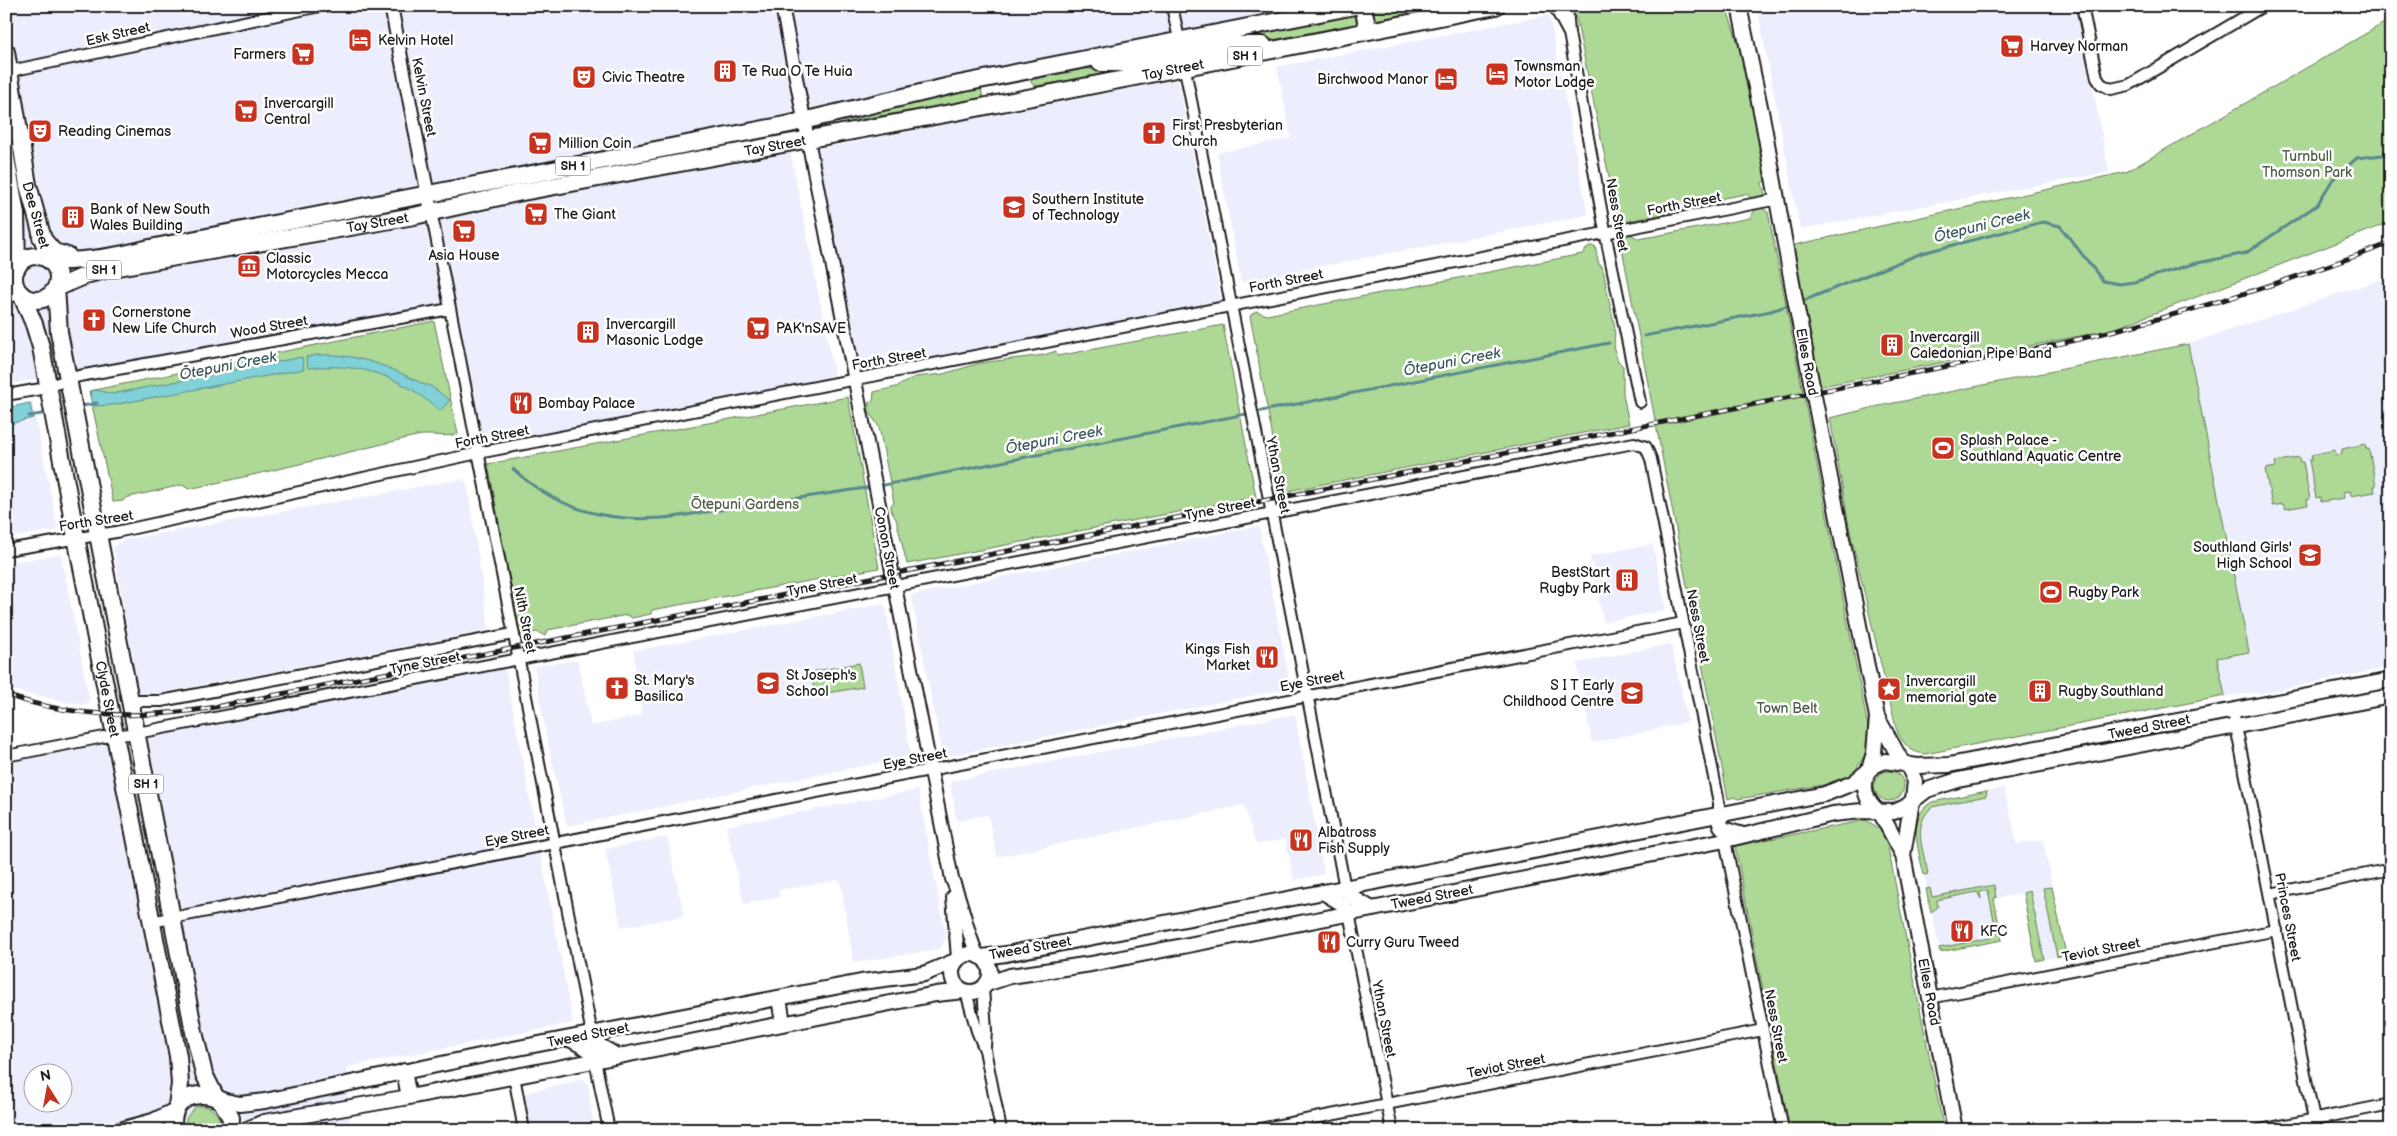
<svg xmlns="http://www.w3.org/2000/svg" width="2397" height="1136" font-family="'Balsamiq Sans',sans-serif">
	<rect width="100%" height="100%" fill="#fff"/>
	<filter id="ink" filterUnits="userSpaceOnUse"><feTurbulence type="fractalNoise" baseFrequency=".02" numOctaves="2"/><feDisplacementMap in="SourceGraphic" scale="10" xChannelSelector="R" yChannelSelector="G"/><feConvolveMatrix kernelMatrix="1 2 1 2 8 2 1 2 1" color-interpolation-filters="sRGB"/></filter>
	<g filter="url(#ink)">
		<g fill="#eceefd" fill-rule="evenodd">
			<path d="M6 6H1301L783 114 837 388 477 458 447 306 81 370 6 385Z"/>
			<path d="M1757 6H2077L2109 172 1800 229Z"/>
			<path d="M1549 15 1588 215 1241 282 1217 153 1291 138 1277 67Z"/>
			<path d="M1178 79 1222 306 858 377 814 150Z"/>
			<path d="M2391 276V667L2268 692 2225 696 2217 658 2249 652 2188 344Z"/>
			<path d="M32 401 58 530 6 538V406Z"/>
			<path d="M463 479 467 483 489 628 486 631 145 696 139 694 113 547 124 540Z"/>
			<path d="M1259 526 1291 688 943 757 911 595Z"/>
			<path d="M1653 544 1666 610 1603 622 1590 556Z"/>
			<path d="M61 554 90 703 82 705 6 689V563Z"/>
			<path d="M885 604 911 756 567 826 546 735 534 666 578 660 591 726 642 715 633 651Z"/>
			<path d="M1671 644 1688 722 1592 743 1577 663Z"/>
			<path d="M505 668 573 1023 347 1067 350 1130H6V763ZM32 1074H62V1104H32Z"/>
			<path d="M1295 714 1324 874 1294 880 1285 839 1256 845 1244 805 997 857 988 815 957 821 950 784 952 781Z"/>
			<path d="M2004 788 2017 844 2043 840 2066 955 2036 961 2022 893 1994 899 2002 940 1940 952 1915 830 1917 821 1926 805 1932 802Z"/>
			<path d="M918 790 946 937 940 949 854 963 840 880 779 890V897L744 904 726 826Z"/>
			<path d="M667 837 684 916 621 927 605 849Z"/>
			<path d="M583 1079 588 1085 594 1130H529L521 1094Z"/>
		</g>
		<g fill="#aed895" stroke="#657a58">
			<path d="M1388 6H1465L1375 22 1372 14 1377 8Z"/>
			<path d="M1582 6H1726L1750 81 1764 161 1765 181 1762 183 1765 195 1760 200 1753 199 1746 194 1724 198 1707 206 1632 220 1627 224 1619 225 1576 18 1573 15 1572 8Z"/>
			<path d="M1353 14 1358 19 1357 26 1298 39 1214 42Z"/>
			<path d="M2391 19V222L2111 330 1817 387 1790 246 2126 172Z"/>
			<path d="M1141 68 1036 86 1031 83 1032 77 1079 69Z"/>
			<path d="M981 86 983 100 826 124 825 122Z"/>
			<path d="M1760 207 1768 212 1869 732 1867 753 1857 767 1858 774 1848 776 1840 782 1738 799 1734 797 1728 799 1620 238 1626 234 1632 235 1639 239 1750 218 1755 210Z"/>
			<path d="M1589 246H1595L1599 265H1601L1604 273C1606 290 1611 306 1614 323 1617 337 1609 354 1623 366V394L1629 424 1283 492 1250 316 1256 311 1267 315 1582 254Z"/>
			<path d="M434 321 458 434C444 438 430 433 416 436 341 454 265 473 189 489L182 485 125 498 123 501 113 502 89 391Z"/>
			<path d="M1223 325 1256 497 907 564 896 519 891 511V505L894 503 879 427 869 412V402L873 401 874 392 896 387 915 377 943 374 980 363 1044 355 1056 351 1057 356Z"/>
			<path d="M2188 344 2249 652 2217 658 2225 696 1925 754C1910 753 1901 742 1896 728L1850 532 1830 418 1879 406Z"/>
			<path d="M848 397 879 568 652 610 651 614 632 618 627 615 548 630 545 636 537 632 520 635 488 464Z"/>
			<path d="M2365 444 2366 449H2369L2376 486H2374L2375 492 2351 496 2350 491 2343 492 2344 498 2321 502 2320 497 2316 498 2309 460H2312L2311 455 2335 450 2336 455 2342 454V449Z"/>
			<path d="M2299 457 2300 462H2303L2310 499 2307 500 2308 505 2285 509 2283 504 2272 506 2265 469 2276 467 2275 462Z"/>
			<path d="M859 663 863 687 815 695 811 672Z"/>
			<circle cx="1889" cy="786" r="15"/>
			<path d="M1987 791 1986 796 1932 807C1911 826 1924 850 1928 874L1924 875C1919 852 1906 816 1932 802Z"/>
			<path d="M1866 820 1885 832 1944 1130H1790L1735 846Z"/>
			<path d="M1994 885 1996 898 1994 899 2002 940 1940 952 1939 948 1990 938 1996 930 1988 890 1980 892 1981 899 1977 892 1937 900 1938 907 1931 912 1926 889 1930 888 1932 897Z"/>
			<path d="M2052 887 2066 955 2057 957 2043 888Z"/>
			<path d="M2030 891 2044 959 2036 961 2023 893Z"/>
			<path d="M197 1106C209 1105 216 1109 220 1121L218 1130H186C183 1119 189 1113 197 1106Z"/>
		</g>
		<g fill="#80d1d8" stroke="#58898d">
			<path d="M318 355C358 353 390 367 425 385H429L450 400 440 411C401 376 360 362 308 368L306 357Z"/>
			<path d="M302 357 304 369 113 405 93 406 90 391 97 390 112 394Z"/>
			<path d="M30 403 33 418 6 425V412L12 407Z"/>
		</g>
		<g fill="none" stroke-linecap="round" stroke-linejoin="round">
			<g stroke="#58898d" stroke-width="3">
				<path d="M1800 302 1922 253 2043 222 2060 226 2103 281 2119 284 2134 282 2193 264 2246 253 2317 205 2333 179 2357 158 2391 154"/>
				<path d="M1644 336 1771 311 1792 304"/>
				<path d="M78 407 97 403"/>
				<path d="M29 416 48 413"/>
				<path d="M513 469C558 511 612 524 673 517L872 487"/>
				<path d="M879 486 1609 343"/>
			</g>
			<g stroke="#1c1c1c" stroke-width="14">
				<g id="minor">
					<path d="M1172 6 1180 44"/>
					<path d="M1554 6 1568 32"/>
					<path d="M1567 6 1569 33 1608 247 1640 402"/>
					<path d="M2082 6 2097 78 2101 84 2111 89 2129 85 2263 6"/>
					<path d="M1184 64 1345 888"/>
					<path d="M10 71 320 6"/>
					<path d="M431 211 592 1034"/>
					<path d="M6 395 41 389 79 376 450 309"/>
					<path d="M6 550 116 532 478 453 1778 199"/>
					<path d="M130 701H161L513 634"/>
					<path d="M2233 711 2316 1130"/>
					<path d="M6 756 104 737 137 733 1634 443 1646 447 1651 459 1719 803V815"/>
					<path d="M1725 840 1783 1130"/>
					<path d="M2270 894 2391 869"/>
					<path d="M1349 913 1392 1130"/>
					<path d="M151 922 1683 623"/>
					<path d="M983 988 986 1030 985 1047"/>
					<path d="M966 992 977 1031 985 1050 1001 1130"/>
					<path d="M1930 998 2277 930"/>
					<path d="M595 1060 609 1130"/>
					<path d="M514 1076 524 1130"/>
					<path d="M1254 1130 1763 1030"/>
					<path d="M2260 1130 2391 1104"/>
				</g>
			</g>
			<g stroke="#1c1c1c" stroke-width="16">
				<g id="tertiary">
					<path d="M391 6 431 211"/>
					<path d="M782 6 952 879C963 904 966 930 977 954"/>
					<path d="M6 295 21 294"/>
					<path d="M953 897 958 958"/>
				</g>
			</g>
			<g stroke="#1c1c1c" stroke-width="18">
				<g id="secondary">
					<path d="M1739 6 1763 121 1794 294 1877 717 1874 753 1869 769"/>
					<path d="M1877 717 1902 762"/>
					<path d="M1907 764 1915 781 1913 800"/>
					<path d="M1868 772C1861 788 1866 800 1878 811"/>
					<path d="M1880 812 1903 855 1955 1130"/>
					<path d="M1719 815C1718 832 1729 830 1743 835"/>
					<path d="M1903 855 1912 801"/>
					<path d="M1345 888 1355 899 1372 909"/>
					<path d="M1323 892 1341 903 1349 913"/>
					<circle cx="971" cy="973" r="19"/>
					<path d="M982 957 1006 954 1825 794 1853 783 1874 766 1885 761 1917 766 1949 765 2391 680"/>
					<path d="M986 984 1010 976 1091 964 1725 840 1833 814 1862 811 1894 812 1905 807 1927 790 1958 780 2391 696"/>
					<path d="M779 998 783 1023"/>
					<path d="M592 1034 600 1046 617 1056"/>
					<path d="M570 1039 590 1050 595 1060"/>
					<path d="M404 1071 409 1097"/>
					<path d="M221 1100 240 1104 265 1101 513 1049 861 982 924 974 955 961"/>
					<path d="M120 1130 153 1121 175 1110"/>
					<path d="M245 1130 264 1122 409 1097 936 994 964 991"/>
				</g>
			</g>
			<g stroke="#1c1c1c" stroke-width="20">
				<g id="primary">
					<path id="s1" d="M6 52 28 185 46 250"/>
					<path d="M6 158 16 214 17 268"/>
				</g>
			</g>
			<g stroke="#1c1c1c" stroke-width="20">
				<g id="trunk">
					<path d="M1363 6 1368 31"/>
					<path d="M1181 52 1222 45H1263"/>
					<path d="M1100 63H1142L1182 56"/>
					<path d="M41 237 54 252 68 256"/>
					<circle cx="36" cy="278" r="22"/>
					<path d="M50 261C86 262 116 257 150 248L790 124 954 85 1355 6"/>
					<path id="s2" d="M56 288 89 274 112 268 414 216 517 193 956 112 1496 6"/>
					<path d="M56 288 59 332 194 1032 204 1074 216 1098"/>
					<path id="s3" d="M21 294 34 324 41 347 76 537 178 1056 180 1084 177 1106"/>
					<path d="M174 1130C168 1100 196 1087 221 1100L231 1118 230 1130"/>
				</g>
			</g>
			<use href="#minor" stroke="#fff" stroke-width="10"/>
			<use href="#tertiary" stroke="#fff" stroke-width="12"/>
			<use href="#secondary" stroke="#fff" stroke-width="14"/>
			<use href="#primary" stroke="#fff" stroke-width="16"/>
			<use href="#trunk" stroke="#fff" stroke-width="16"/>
			<g stroke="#1c1c1c" stroke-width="5">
				<path id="rail" d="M6 695C73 718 141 719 210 708L2040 348C2159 322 2276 286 2391 243"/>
			</g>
			<use href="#rail" stroke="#fff" stroke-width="3" stroke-dasharray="9" stroke-linecap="butt"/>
		</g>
	</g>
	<defs>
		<g id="hotel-square" transform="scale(1.25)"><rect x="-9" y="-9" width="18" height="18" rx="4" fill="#c8321e" stroke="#fff"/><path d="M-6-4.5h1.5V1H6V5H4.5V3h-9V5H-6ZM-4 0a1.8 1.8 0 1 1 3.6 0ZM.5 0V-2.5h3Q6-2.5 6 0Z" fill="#fff"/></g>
		<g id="supermarket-square" transform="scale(1.25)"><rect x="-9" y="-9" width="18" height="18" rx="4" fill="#c8321e" stroke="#fff"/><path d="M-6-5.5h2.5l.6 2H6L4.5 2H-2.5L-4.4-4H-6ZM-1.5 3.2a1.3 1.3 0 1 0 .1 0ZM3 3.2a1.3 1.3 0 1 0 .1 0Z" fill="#fff"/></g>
		<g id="building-square" transform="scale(1.25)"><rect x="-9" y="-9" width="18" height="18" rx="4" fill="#c8321e" stroke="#fff"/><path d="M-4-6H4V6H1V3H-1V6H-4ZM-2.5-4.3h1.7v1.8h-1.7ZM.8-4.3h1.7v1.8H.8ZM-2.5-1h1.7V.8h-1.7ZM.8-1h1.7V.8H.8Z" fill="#fff"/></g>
		<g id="theatre-square" transform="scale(1.25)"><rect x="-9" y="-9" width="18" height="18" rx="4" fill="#c8321e" stroke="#fff"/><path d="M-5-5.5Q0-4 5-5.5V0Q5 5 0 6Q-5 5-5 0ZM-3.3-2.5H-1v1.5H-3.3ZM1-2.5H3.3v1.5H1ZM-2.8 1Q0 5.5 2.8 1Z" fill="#fff"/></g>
		<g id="church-square" transform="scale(1.25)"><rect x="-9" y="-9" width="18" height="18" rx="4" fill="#c8321e" stroke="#fff"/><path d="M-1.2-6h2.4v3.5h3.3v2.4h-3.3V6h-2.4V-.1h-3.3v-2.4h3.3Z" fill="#fff"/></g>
		<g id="university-square" transform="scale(1.25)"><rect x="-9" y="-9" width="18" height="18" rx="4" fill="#c8321e" stroke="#fff"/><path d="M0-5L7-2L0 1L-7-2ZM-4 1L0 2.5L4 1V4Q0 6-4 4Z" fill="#fff"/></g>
		<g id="museum-square" transform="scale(1.25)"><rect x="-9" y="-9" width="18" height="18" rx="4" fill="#c8321e" stroke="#fff"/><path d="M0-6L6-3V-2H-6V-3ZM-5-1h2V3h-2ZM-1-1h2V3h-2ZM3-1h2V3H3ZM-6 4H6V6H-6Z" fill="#fff"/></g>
		<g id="restaurant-square" transform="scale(1.25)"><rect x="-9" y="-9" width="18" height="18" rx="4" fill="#c8321e" stroke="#fff"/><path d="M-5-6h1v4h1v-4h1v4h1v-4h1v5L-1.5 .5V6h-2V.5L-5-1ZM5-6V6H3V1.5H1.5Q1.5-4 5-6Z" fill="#fff"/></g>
		<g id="stadium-square" transform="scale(1.25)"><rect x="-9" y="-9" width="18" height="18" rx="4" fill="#c8321e" stroke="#fff"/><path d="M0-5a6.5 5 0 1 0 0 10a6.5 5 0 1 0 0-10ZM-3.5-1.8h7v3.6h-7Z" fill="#fff"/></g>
		<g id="school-square" transform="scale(1.25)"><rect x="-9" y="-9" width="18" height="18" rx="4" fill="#c8321e" stroke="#fff"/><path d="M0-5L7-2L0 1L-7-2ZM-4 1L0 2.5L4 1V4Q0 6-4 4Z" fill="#fff"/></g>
		<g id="sight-square" transform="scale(1.25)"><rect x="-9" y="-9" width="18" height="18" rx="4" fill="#c8321e" stroke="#fff"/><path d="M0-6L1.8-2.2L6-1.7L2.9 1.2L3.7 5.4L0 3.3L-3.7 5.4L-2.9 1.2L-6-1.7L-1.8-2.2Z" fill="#fff"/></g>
	</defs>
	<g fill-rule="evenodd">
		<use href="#hotel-square" x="360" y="40"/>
		<use href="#supermarket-square" x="2012" y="46"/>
		<use href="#supermarket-square" x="303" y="54"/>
		<use href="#building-square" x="725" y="71"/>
		<use href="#hotel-square" x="1497" y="74"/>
		<use href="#theatre-square" x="584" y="77"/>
		<use href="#hotel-square" x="1446" y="79"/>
		<use href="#supermarket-square" x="246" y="111"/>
		<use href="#theatre-square" x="40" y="131"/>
		<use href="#church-square" x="1154" y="133"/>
		<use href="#supermarket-square" x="540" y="143"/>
		<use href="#university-square" x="1014" y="207"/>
		<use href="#supermarket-square" x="536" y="214"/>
		<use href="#building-square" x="73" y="217"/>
		<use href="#supermarket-square" x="464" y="231"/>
		<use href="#museum-square" x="249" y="266"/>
		<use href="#church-square" x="94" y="320"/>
		<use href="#supermarket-square" x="758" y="328"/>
		<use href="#building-square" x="588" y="332"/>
		<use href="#building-square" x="1892" y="345"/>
		<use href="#restaurant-square" x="521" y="403"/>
		<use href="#stadium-square" x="1943" y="448"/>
		<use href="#school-square" x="2310" y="555"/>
		<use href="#building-square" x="1627" y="580"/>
		<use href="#stadium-square" x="2051" y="592"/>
		<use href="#restaurant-square" x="1267" y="657"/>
		<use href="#school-square" x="768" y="683"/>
		<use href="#church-square" x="617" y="688"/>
		<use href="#sight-square" x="1889" y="689"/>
		<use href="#building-square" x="2040" y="691"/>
		<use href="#school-square" x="1632" y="693"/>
		<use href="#restaurant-square" x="1301" y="840"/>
		<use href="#restaurant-square" x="1962" y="931"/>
		<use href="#restaurant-square" x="1329" y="942"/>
	</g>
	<g text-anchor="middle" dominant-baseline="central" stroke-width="5" stroke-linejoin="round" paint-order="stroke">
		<g fill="#fff" stroke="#606060" stroke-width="1">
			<rect x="1227.5" y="46.5" width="35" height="19" rx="4"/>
			<rect x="555.5" y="156.5" width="35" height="19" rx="4"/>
			<rect x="86.5" y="260.5" width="35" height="19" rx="4"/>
			<rect x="128.5" y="774.5" width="35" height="19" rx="4"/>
		</g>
		<g font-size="12" font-weight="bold" fill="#1c1c1c">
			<text x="1245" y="56">SH 1</text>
			<text x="573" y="166">SH 1</text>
			<text x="104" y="270">SH 1</text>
			<text x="146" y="784">SH 1</text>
		</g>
		<g font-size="14" fill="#1c1c1c" stroke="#fff">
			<text transform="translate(118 34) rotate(-13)">Esk Street</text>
			<text stroke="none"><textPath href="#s2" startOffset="1139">Tay Street</textPath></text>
			<text transform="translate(424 97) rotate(79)">Kelvin Street</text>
			<text stroke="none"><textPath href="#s2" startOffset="734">Tay Street</textPath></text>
			<text transform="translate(1684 204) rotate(-11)">Forth Street</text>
			<text transform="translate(1617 215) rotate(80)">Ness Street</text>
			<text stroke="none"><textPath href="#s1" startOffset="166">Dee Street</textPath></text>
			<text stroke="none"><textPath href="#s2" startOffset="329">Tay Street</textPath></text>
			<text transform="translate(1286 281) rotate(-11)">Forth Street</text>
			<text transform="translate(269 327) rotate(-10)">Wood Street</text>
			<text transform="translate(889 359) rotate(-10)">Forth Street</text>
			<text transform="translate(1807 362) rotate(79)">Elles Road</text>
			<text transform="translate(492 437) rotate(-11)">Forth Street</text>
			<text transform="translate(1278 475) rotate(79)">Ythan Street</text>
			<text transform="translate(1220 509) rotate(-11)">Tyne Street</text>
			<text transform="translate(96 521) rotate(-9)">Forth Street</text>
			<text transform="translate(887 548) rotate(79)">Conon Street</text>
			<text transform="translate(822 585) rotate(-11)">Tyne Street</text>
			<text transform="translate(525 620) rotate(79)">Nith Street</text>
			<text transform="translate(1698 626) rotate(79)">Ness Street</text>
			<text transform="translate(425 663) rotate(-11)">Tyne Street</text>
			<text transform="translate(1312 681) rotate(-11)">Eye Street</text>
			<text stroke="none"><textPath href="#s3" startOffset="415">Clyde Street</textPath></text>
			<text transform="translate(2149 727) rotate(-11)">Tweed Street</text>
			<text transform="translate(915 759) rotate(-11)">Eye Street</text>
			<text transform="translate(517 836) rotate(-11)">Eye Street</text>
			<text transform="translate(1432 897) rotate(-11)">Tweed Street</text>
			<text transform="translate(2288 917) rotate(79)">Princes Street</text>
			<text transform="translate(1030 948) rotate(-10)">Tweed Street</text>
			<text transform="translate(2101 950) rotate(-11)">Teviot Street</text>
			<text transform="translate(1929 992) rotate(79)">Elles Road</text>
			<text transform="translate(1384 1019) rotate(79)">Ythan Street</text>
			<text transform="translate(1776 1026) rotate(79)">Ness Street</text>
			<text transform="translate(588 1035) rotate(-11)">Tweed Street</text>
			<text transform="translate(1506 1066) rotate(-11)">Teviot Street</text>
		</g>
		<g font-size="14" fill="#1c1c1c" stroke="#fff" text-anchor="start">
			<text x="378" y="40">Kelvin Hotel</text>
			<text x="2030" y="46">Harvey Norman</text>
			<text x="286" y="54" text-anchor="end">Farmers</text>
			<text x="1514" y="66">Townsman<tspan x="1514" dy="16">Motor Lodge</tspan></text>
			<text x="742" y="71">Te Rua O Te Huia</text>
			<text x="602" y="77">Civic Theatre</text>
			<text x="1428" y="79" text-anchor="end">Birchwood Manor</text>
			<text x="264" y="103">Invercargill<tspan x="264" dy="16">Central</tspan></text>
			<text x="1172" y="125">First Presbyterian<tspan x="1172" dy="16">Church</tspan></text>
			<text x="58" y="131">Reading Cinemas</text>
			<text x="558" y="143">Million Coin</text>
			<text x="1032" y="199">Southern Institute<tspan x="1032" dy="16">of Technology</tspan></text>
			<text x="90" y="209">Bank of New South<tspan x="90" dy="16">Wales Building</tspan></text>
			<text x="554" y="214">The Giant</text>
			<text x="464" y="255" text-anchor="middle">Asia House</text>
			<text x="266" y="258">Classic<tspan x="266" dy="16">Motorcycles Mecca</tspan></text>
			<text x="112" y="312">Cornerstone<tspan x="112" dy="16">New Life Church</tspan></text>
			<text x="606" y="324">Invercargill<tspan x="606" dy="16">Masonic Lodge</tspan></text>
			<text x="776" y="328">PAK'nSAVE</text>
			<text x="1910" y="337">Invercargill<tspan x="1910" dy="16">Caledonian Pipe Band</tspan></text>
			<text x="538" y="403">Bombay Palace</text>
			<text x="1960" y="440">Splash Palace -<tspan x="1960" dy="16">Southland Aquatic Centre</tspan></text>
			<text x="2292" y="547" text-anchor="end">Southland Girls'<tspan x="2292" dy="16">High School</tspan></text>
			<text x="1610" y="572" text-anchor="end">BestStart<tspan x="1610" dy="16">Rugby Park</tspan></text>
			<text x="2068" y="592">Rugby Park</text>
			<text x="1250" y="649" text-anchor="end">Kings Fish<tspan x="1250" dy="16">Market</tspan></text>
			<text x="786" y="675">St Joseph's<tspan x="786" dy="16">School</tspan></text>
			<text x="634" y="680">St. Mary's<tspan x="634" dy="16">Basilica</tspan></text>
			<text x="1906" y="681">Invercargill<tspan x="1906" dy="16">memorial gate</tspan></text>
			<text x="1614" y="685" text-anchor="end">S I T Early<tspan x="1614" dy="16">Childhood Centre</tspan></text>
			<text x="2058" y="691">Rugby Southland</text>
			<text x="1318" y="832">Albatross<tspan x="1318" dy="16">Fish Supply</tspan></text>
			<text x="1980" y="931">KFC</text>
			<text x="1346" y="942">Curry Guru Tweed</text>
		</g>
		<g font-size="14" fill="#4f5e46" stroke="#fff">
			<text x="2307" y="156">Turnbull<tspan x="2307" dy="16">Thomson Park</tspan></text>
			<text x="745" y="504">Ōtepuni Gardens</text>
			<text x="1787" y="708">Town Belt</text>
		</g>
		<g font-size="15" font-style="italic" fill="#3f5b5e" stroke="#fff">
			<text transform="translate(1982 226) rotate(-14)">Ōtepuni Creek</text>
			<text transform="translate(1452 362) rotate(-11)">Ōtepuni Creek</text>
			<text transform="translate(228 366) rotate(-11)">Ōtepuni Creek</text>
			<text transform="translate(1054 440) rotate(-11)">Ōtepuni Creek</text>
		</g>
	</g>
	<rect width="2397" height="1136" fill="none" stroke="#fff" stroke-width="25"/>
	<rect x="12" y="12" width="2372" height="1111" fill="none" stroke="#1c1c1c" stroke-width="2" filter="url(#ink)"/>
	<g transform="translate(48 1088) rotate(349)"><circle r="24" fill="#ffffff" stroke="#a4a4a4"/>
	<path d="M0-4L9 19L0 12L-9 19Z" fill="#c8321e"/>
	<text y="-8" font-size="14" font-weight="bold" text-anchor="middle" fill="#1c1c1c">N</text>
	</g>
</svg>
